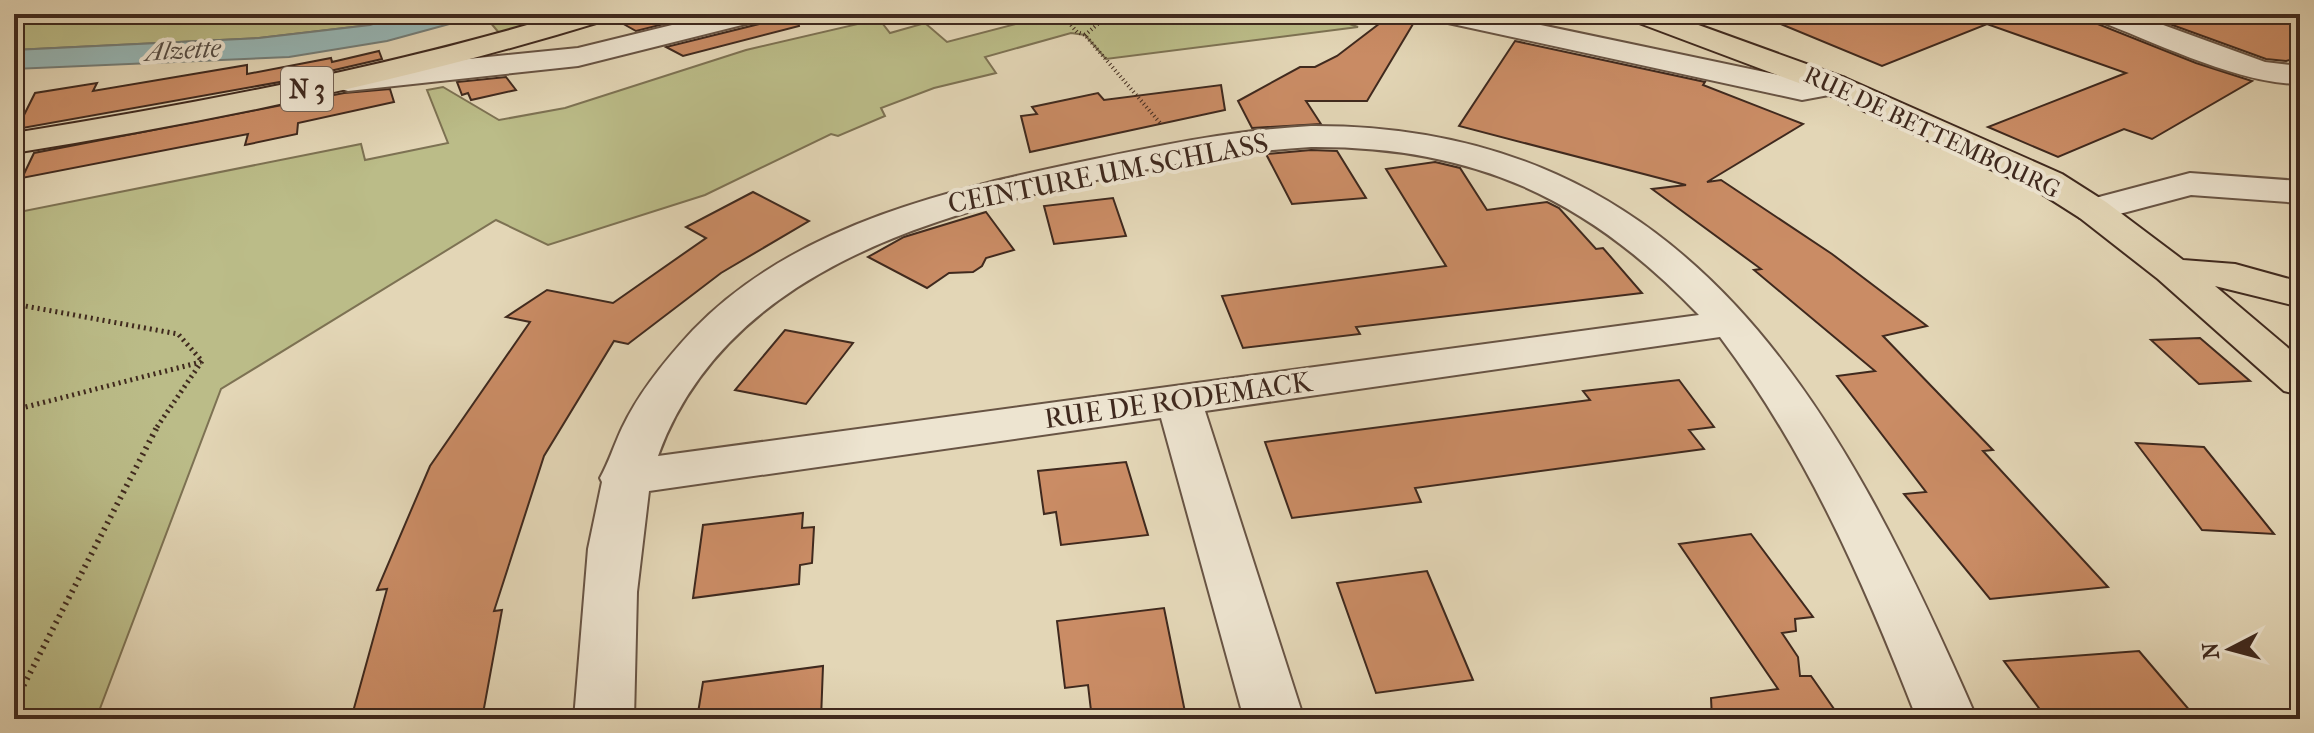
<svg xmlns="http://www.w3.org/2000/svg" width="2314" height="733" font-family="'IM FELL French Canon',serif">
	<rect width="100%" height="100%" fill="#e3d6b6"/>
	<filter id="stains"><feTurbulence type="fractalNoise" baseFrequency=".0025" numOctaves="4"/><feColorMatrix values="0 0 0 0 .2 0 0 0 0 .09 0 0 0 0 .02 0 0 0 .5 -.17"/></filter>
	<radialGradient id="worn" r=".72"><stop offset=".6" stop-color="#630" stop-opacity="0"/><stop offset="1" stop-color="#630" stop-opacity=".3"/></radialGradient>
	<g fill="#bbbc88" stroke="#7d7253" stroke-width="2">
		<path d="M14 14H403L370 25 259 38 14 50Z"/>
		<path d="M554 14 558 17 500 34 484 15Z"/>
		<path d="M1020 14H1321L1358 27 1106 59 1085 35 1071 33 985 57 996 73 934 88 881 108 885 116 838 136 831 134 705 195 548 245 496 220 221 389 96 719H14V213L361 144 365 160 448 143 427 90 443 87 499 120 565 108 746 50 879 19 890 33 925 23 947 42 1016 24Z"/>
	</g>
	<path fill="#97b7b6" stroke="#747e79" stroke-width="2" d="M403 14H486L387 41 289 57 14 69V50L259 38 370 25Z"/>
	<g fill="#ca8c65" stroke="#3f291e" stroke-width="2">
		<path d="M613 14H704L636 31 611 17Z"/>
		<path d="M769 14H797L799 26 683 56 666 47 763 23Z"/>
		<path d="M1392 14H1419L1367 101H1306L1321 124 1252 128 1238 101 1300 67H1315L1337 56Z"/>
		<path d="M2089 14 2095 23 2196 63 2252 81 2152 139 2124 129 2058 157 1988 127 2126 73 1987 24 1882 66 1759 15Z"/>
		<path d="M2142 14H2265L2300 26V57L2286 61 2266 59Z"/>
		<path d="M1515 41 1705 82 1703 85 1803 124 1707 182 1721 180 1832 254 1927 326 1883 336 1993 450 1983 451 2108 587 1990 599 1904 494 1926 492 1837 376 1875 371 1754 270 1761 269 1652 189 1686 185 1459 126Z"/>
		<path d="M379 51 382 59 291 80 17 129 35 93 97 83 93 91 247 65V74L331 58 332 62Z"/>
		<path d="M506 77 516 90 471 100 468 93 462 95 457 82Z"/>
		<path d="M1221 85 1225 110 1030 152 1021 116 1037 114 1032 107 1098 93 1104 100Z"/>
		<path d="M390 89 394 102 298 123 297 134 245 145 248 134 22 178 34 153 344 93Z"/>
		<path d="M1311 150 1337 151 1366 198 1292 204 1266 154Z"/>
		<path d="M1435 162 1460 168 1487 210 1547 202 1559 208 1596 249 1603 248 1642 293 1356 327 1360 334 1243 348 1222 296 1446 266 1386 169Z"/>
		<path d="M753 192 809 221 721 273 628 344 614 341 544 456 494 611 502 610 482 719H351L387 589 377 590 430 466 530 322 506 317 547 290 613 303 706 238 686 227Z"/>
		<path d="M1113 198 1126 236 1054 244 1044 206Z"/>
		<path d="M986 212 1014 250 986 258 982 266 973 272 949 273 927 288 868 257 904 237Z"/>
		<path d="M785 330 853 343 806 404 735 390Z"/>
		<path d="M2200 338 2250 381 2199 384 2151 340Z"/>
		<path d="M1679 380 1714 427 1689 430 1704 449 1415 488 1421 502 1292 518 1265 442 1590 400 1583 391Z"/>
		<path d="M2136 443 2204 447 2274 534 2202 530Z"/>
		<path d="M1126 462 1148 535 1061 545 1056 512 1044 514 1038 471Z"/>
		<path d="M803 513 802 528 814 527 812 563 800 565 799 584 693 598 703 525Z"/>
		<path d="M1751 534 1813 617 1795 619 1796 631 1782 633 1798 657 1800 676H1811L1841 719H1712L1711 698 1778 689 1679 544Z"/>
		<path d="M1427 571 1473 680 1376 693 1337 583Z"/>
		<path d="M1164 608 1185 712 1133 719H1092L1088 685 1065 688 1057 621Z"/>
		<path d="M2139 651 2197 719H2047L2004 661Z"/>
		<path d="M823 666 821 719H697L703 682Z"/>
	</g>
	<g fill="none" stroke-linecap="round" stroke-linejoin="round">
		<g stroke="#685444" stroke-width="4">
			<g id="minor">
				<path d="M717 14H766L762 20 578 66 348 91 337 88 332 81 337 74 348 71 578 48Z"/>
				<path d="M1434 14H1489L1802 80 1834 75 1845 78 1850 85 1845 92 1802 100 1448 23 1438 20Z"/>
				<path d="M2092 14H2133L2265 62 2300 66V84C2238 84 2155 42 2096 20Z"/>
				<path d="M1311 126C1692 124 1843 412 1977 719H1917C1864 583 1808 454 1720 337L1205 411 1304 719H1244L1161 418 649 491 637 592 634 719H574L588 549 602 482 600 478C609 462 614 445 622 428 639 392 666 359 693 330 796 223 955 188 1095 159 1166 144 1238 130 1311 126ZM1311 147C1474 146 1587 198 1699 315L658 456C724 274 929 215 1101 179 1170 164 1240 151 1311 147Z"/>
				<path d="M2190 173 2300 181V203L2191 195 2093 221 2080 218 2074 210 2080 202Z"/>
			</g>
		</g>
		<g stroke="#3f291e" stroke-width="4">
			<g id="major">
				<path d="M565 14H610L606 20C412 80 215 121 14 153V133C200 103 385 68 565 14Z"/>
				<path d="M1627 14H1668L1845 78 2062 174 2106 202 2183 260 2235 264 2300 282V307L2215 286 2300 358V395L2284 391 2158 279 2080 218 2036 190 1823 92 1631 20Z"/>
			</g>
		</g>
		<g stroke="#3f291e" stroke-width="4" stroke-dasharray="1 3" stroke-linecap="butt">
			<path d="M1077 14 1064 17 1077 32 1085 35 1161 124"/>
			<path d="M1085 35 1106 17 1120 16"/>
		</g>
		<g stroke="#3f291e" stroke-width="5" stroke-dasharray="2 4" stroke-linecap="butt">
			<path d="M14 304 178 334 202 361"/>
			<path d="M14 410 201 362"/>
			<path d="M157 427 202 361"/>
		</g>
		<path stroke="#3f291e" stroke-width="6" stroke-dasharray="2 5" stroke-linecap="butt" d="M14 704 158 425"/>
		<use href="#minor" fill="#ede4d0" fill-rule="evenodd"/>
		<use href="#major" fill="#e3d6b6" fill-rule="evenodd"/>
	</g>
	<g text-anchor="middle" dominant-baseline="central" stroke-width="8" stroke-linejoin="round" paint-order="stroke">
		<g font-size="24" fill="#3f291e" stroke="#ede4d0">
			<text transform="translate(1932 132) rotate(25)">RUE DE BETTEMBOURG</text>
		</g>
		<g font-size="26" font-style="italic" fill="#554c44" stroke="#ede4d0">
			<text transform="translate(183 50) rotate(-3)">Alzette</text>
		</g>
		<rect fill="#ede4d0" stroke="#736153" stroke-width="2" x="281" y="67" width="52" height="44" rx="6"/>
		<g font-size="26" font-weight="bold" fill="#3f291e">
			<text x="307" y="89">N 3</text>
		</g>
		<g font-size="28" fill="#3f291e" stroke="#ede4d0">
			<text transform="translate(1108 173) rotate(-11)">CEINTURE UM SCHLASS</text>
			<text transform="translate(1178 400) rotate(-8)">RUE DE RODEMACK</text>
		</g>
	</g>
	<rect width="2314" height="733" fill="none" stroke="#e3d6b6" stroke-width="48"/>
	<rect x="16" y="16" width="2282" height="701" fill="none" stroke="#3f291e" stroke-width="4"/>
	<rect x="24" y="24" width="2266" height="685" fill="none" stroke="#3f291e" stroke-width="2"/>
	<g transform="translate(2230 649) rotate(264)" stroke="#ede4d0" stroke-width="6" paint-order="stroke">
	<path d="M0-6L14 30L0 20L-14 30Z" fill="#3f291e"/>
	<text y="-12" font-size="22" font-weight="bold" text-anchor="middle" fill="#3f291e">N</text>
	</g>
	<rect width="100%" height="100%" filter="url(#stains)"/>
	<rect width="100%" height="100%" fill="url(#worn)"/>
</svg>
